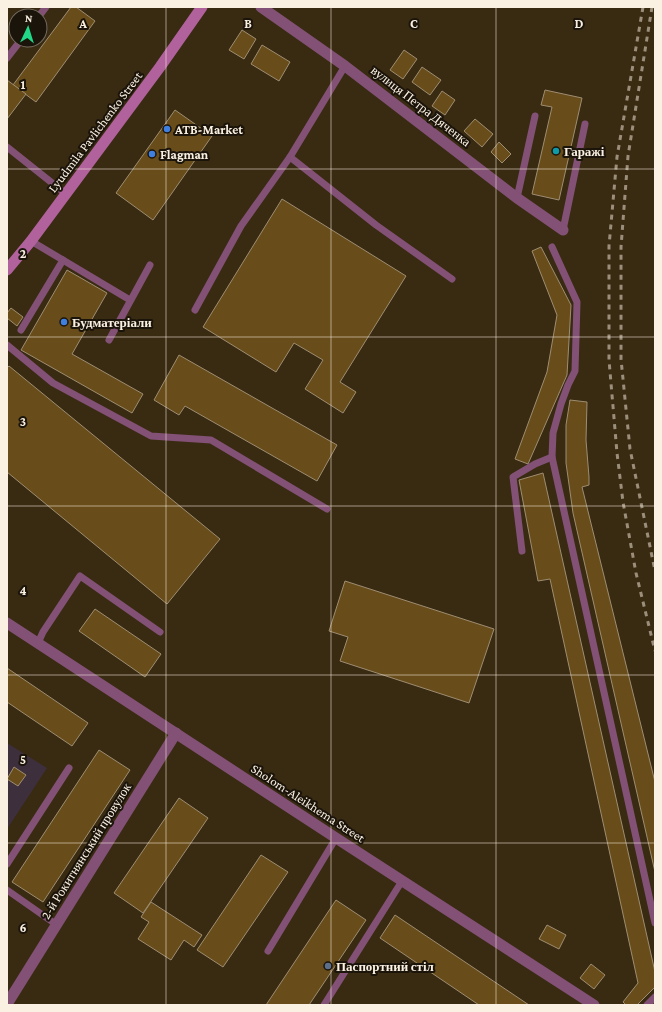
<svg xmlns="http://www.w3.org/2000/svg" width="662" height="1012" font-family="'Crimson Pro',serif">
	<rect width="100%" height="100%" fill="#392a12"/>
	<path fill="#3e2f3c" d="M7 743 47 768 7 829Z"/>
	<g fill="#684d1b" stroke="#9e8d72">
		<path d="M71 7H76L95 21 36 102 13 85Z"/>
		<path d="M242 30 256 39 244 59 229 50Z"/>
		<path d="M262 45 290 62 279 81 251 64Z"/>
		<path d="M404 50 417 59 403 79 390 70Z"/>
		<path d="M422 67 441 80 430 95 412 82Z"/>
		<path d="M7 80 26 94 7 119Z"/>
		<path d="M545 90 582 98 559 200 532 194 552 107 541 105Z"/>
		<path d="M442 91 455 100 445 115 432 106Z"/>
		<path d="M175 110 212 136 153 220 116 193Z"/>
		<path d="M475 119 493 134 482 147 464 131Z"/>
		<path d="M499 142 511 154 502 163 491 152Z"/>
		<path d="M282 199 406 276 340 382 356 392 343 413 305 389 323 360 294 343 276 372 203 327Z"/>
		<path d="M541 247 571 305 567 375 528 464 515 459 547 372 557 315 532 251Z"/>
		<path d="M67 270 107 293 72 354 143 394 132 413 21 350Z"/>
		<path d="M11 308 23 317 17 326 7 318V313Z"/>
		<path d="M179 355 337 445 317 481 185 406 179 415 154 400Z"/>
		<path d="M9 366 220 539 167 604 7 472V368Z"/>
		<path d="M570 400 587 402 586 440 589 477V485L582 487 655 782V872L573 513 566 463V425Z"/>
		<path d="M543 473 655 972V987L637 1005H626L623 1002 638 983 550 579 538 581 519 480Z"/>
		<path d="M345 581 494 629 469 703 340 661 348 637 329 631Z"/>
		<path d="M95 609 161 654 145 677 79 631Z"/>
		<path d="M7 668 88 723 72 746 7 702Z"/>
		<path d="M99 750 130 770 43 902 12 882Z"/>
		<path d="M14 767 26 775 18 786 7 779Z"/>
		<path d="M179 798 208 818 143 913 114 893Z"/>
		<path d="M261 855 288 872 223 967 197 950Z"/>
		<path d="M336 900 366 920 309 1005H266Z"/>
		<path d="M151 902 202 935 194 947 184 940 171 960 138 939 149 922 141 917Z"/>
		<path d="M395 915 529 1005H479L380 938Z"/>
		<path d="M547 925 566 935 559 949 539 939Z"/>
		<path d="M591 964 605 975 594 989 580 978Z"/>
	</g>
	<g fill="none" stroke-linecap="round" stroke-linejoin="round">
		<g stroke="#825175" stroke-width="7">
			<path d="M39 16 46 7"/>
			<path d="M7 58 21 40"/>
			<path d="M7 147 66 194"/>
			<path d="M290 157 376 225 452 279"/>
			<path d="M517 198 535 116"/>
			<path d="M563 230 585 124"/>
			<path d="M31 241 130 300"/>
			<path d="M552 247 577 302 575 371 568 385 561 404 553 433 552 457 655 923"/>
			<path d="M195 310 241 226 290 157 345 66"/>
			<path d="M21 330 63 260"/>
			<path d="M109 340 150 265"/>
			<path d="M7 345 53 383 151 436 211 440 327 509"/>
			<path d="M522 551 513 477 535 464 552 457"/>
			<path d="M38 643 43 632 80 576 160 632"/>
			<path d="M7 864 69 768"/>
			<path d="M7 890 57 925"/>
			<path d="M268 951 336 838"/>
			<path d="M324 1005 402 881"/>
			<path d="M647 1005 655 997"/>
		</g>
		<g stroke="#825175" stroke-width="11">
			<path d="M261 7 345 66 517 198 563 230"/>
			<path d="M7 623 336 838 594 1005"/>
			<path d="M7 1004 176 733"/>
		</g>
		<path stroke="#b1629d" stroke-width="11" d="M7 270 31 241 160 67 202 7"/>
		<g stroke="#9b8f7b" stroke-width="3" stroke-dasharray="5 5" stroke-linecap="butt">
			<path d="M643 7 617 157 609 246V360L617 453 623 502 636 573 655 651"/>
			<path d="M652 7 628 156 621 247V359L630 449 655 571"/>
		</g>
	</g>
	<path fill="none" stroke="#fbf1e2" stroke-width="1" stroke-opacity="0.55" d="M166 7V1005M331 7V1005M496 7V1005M7 169H655M7 337H655M7 506H655M7 675H655M7 843H655"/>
	<g fill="#3f7fe0" stroke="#1b140a" stroke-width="1.5">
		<circle cx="167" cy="129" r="4"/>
		<circle cx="152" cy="154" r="4"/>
		<circle cx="64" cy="322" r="4"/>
	</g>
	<circle fill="#0f9aa8" stroke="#1b140a" stroke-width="1.5" cx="556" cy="151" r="4"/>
	<circle fill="#5c6f8a" stroke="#1b140a" stroke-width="1.5" cx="328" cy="966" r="4"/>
	<g text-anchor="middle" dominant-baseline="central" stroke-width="4" stroke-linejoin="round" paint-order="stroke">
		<g font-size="13" fill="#fbf1e2" stroke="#1b140a">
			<text transform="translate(421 106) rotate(38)">вулиця Петра Дяченка</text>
			<text transform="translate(95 132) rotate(-53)">Lyudmila Pavlichenko Street</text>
			<text transform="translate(308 803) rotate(33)">Sholom-Aleikhema Street</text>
			<text transform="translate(86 851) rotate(-58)">2-й Рокитнянський провулок</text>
		</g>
		<g font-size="13" font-weight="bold" fill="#fbf1e2" stroke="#1b140a" text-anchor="start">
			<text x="175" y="129">ATB-Market</text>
			<text x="564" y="151">Гаражі</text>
			<text x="160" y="154">Flagman</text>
			<text x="72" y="322">Будматеріали</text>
			<text x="336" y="966">Паспортний стіл</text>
		</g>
	</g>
	<g font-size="13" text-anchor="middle" font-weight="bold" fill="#fbf1e2" stroke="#1b140a" stroke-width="4" stroke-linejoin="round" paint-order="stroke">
		<text x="83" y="28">A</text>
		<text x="248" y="28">B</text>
		<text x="414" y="28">C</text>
		<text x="579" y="28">D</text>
		<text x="23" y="89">1</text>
		<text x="23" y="258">2</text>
		<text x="23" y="426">3</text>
		<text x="23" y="595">4</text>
		<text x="23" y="764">5</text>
		<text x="23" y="932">6</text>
	</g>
	<rect width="662" height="1012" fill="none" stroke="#fbf1e2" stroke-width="16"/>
	<g transform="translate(28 28) rotate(4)"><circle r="19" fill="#1b140a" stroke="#756c60"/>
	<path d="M0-3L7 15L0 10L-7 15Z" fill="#20d887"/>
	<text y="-6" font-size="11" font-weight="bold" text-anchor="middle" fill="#fbf1e2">N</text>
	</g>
</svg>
